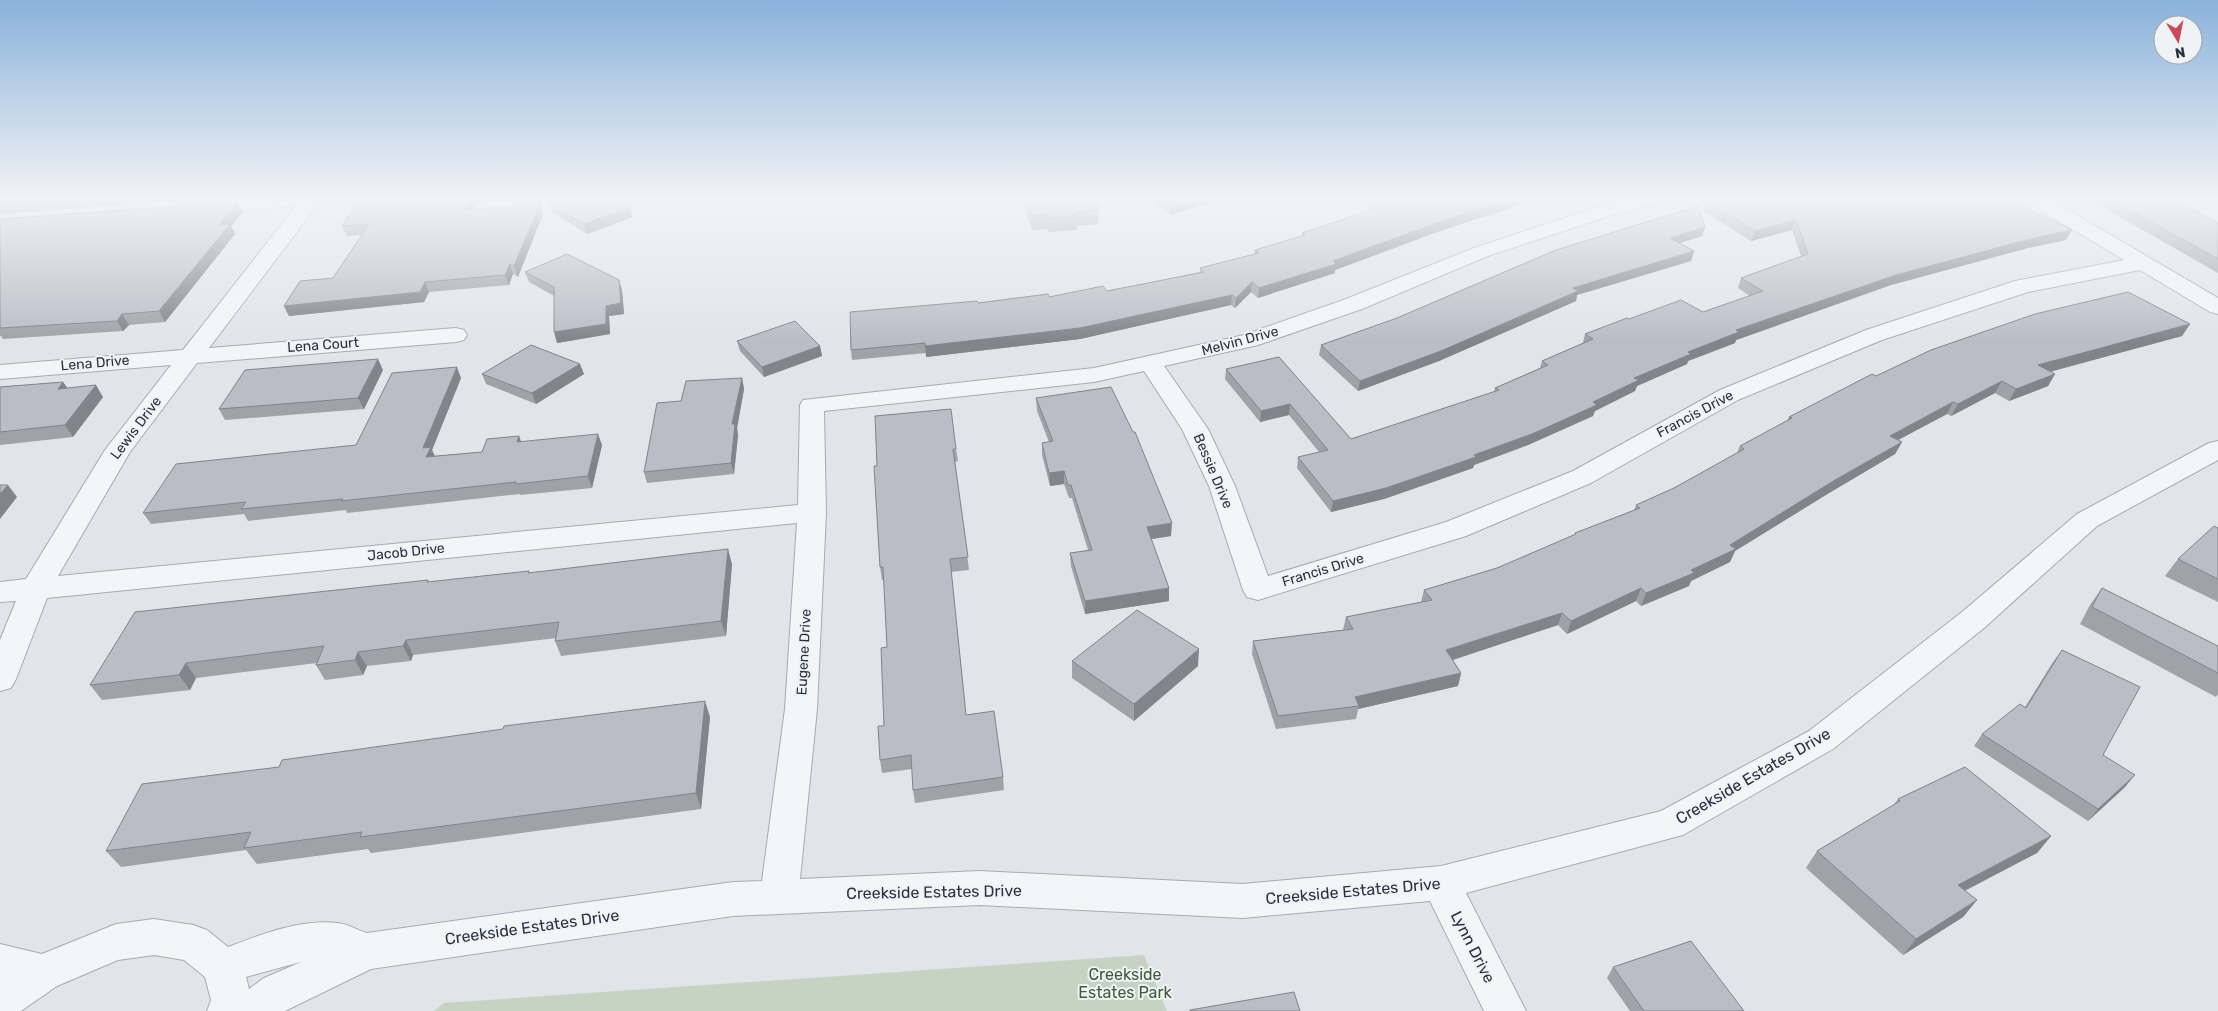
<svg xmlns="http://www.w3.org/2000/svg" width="2218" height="1011" font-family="Rubik,sans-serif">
	<rect width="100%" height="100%" fill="#e1e4e9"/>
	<path fill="#c6d3c2" d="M1144 955 1167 1011H434L444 1003Z"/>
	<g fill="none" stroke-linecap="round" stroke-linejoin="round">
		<g stroke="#a6abb3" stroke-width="2">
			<path id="minor" d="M203 200H321L209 348 456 328 464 330 467 335 464 340 456 342 197 363 130 452 58 576 798 505 800 405 803 400 1094 368 1244 335 1346 299 1474 248 1592 209 1626 200H1659L1656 204 1606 217 1488 256 1362 309 1258 345 1164 366 1208 429 1235 486 1268 576 1446 522 1573 471 1720 390 1866 330 2015 281 2124 260 2030 204 2027 200H2051L2218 298V314L2210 312 2140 270 2028 292 1882 340 1738 400 1591 483 1466 536 1258 600 1247 597 1243 590 1209 486 1182 429 1144 371 1094 382 824 411 826 513 817 709 800 879 980 871 1243 884 1441 866 1661 811 1809 731 1962 612 2077 514 2209 443 2218 441V460L2097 526 1984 628 1833 749 1683 835 1466 893 1526 1011H1484L1430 901 1243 918 980 905 733 916 371 969 285 1011H207L211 1000 205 977 184 960 154 955 118 960 57 986 21 1011H0V944L42 954 116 924 154 919 193 925 207 930 228 947C262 934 301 919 337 923 348 924 357 930 367 933L733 882 762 881 785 709 797 523 47 598 16 679 11 688 0 691V640L16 601 0 602V582L26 579 105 450 171 365 0 379V365L183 350 296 206 203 212 196 210 193 206 196 202ZM301 962 264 978 249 989 246 977Z"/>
		</g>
		<use href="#minor" fill="#f3f5f7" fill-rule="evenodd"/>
	</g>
	<g fill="#9ea3aa">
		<path d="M0 200H184L0 214Z"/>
		<path d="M359 200H478L473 209 543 214 518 277 513 274 509 285 429 292 424 302 289 316 284 306 333 278 362 235 347 236 342 226Z"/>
		<path d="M1023 200H1095L1098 210V224L1077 226V230L1048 232 1047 229 1032 230Z"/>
		<path d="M1149 200H1217L1171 215Z"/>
		<path d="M2090 200H2175L2218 223V273Z"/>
		<path d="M549 202 633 217 587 234 552 212Z"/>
		<path d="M1519 202V205L1440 231 1335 270V273L1258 298 1251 292 1235 308 1231 305 1080 339 926 357V353L852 360 851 350 978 303 1049 297 1107 291 1200 272V268L1254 254 1255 250 1302 236V233L1369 211V207Z"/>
		<path d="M1706 202 2072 230 2066 240 2028 248 1891 285 1736 340 1735 343 1688 361 1687 364 1637 386 1635 391 1595 411 1593 416 1528 445 1474 465 1473 468 1384 499 1331 512 1297 468 1298 457 1319 452 1289 415 1260 422 1225 379 1226 369 1279 357 1351 439 1494 392 1495 388 1540 368 1542 361 1583 343 1585 334 1629 319 1703 312 1750 296 1738 288 1741 278 1801 256 1792 230 1751 241 1703 211Z"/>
		<path d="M243 212 231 226 235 234 165 322 129 325 123 331 3 339 1 336H0V219Z"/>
		<path d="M1705 227 1702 236 1680 243 1694 251 1691 261 1577 295 1576 301 1439 361 1358 391 1319 355 1321 345Z"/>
		<path d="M525 272 622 290 624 314 609 316 610 334 557 343 554 296 529 282Z"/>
		<path d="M2190 324 2182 336 2051 371 2055 374 2048 386 2009 401 1995 393 1951 416 1947 414 1898 440 1902 442 1895 454 1829 493 1735 551 1730 562 1691 581 1689 586 1641 606 1636 601 1567 634 1558 625 1453 660 1461 673 1458 686 1358 709 1356 719 1276 729 1252 654 1253 641 1343 630 1346 617 1421 602 1424 590 1497 568 1574 535 1575 533 1634 510 1636 505 1674 488 1737 453 1740 446 1787 421 1789 417 1876 376Z"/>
		<path d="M737 341 820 346 822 356 764 377 740 351Z"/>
		<path d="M383 370 364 409 225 420 219 409Z"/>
		<path d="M482 374H584L536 404 486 384Z"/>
		<path d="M461 378 432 450 435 456 482 452 519 436 521 442 602 445 592 488 520 495V494L347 513 346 510 248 521 244 514 151 524 143 513 356 445Z"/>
		<path d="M742 378 744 389 737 428 738 435 734 474 647 483 644 472 681 401Z"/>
		<path d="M63 382 67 388 103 397 73 437 0 445V387Z"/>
		<path d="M1036 398 1171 536 1151 539 1169 601 1085 614 1071 566 1070 553 1088 550 1072 498H1069L1064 484 1050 486 1042 455V443L1049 442 1037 411Z"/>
		<path d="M956 449 958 461 955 462 969 570 951 572 966 715 1003 777 1004 790 915 803 913 790 912 769 882 773 880 760 884 726 887 647 884 580H882L880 567 877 466Z"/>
		<path d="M2218 528V602L2165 576 2178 559Z"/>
		<path d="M732 564 726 636 561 656 555 641 556 638 413 655 411 661 367 666 363 675 325 680 316 665 317 663 196 678 190 690 102 700 90 685 428 580 429 582 530 573Z"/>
		<path d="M2102 588 2218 646V694L2216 697 2080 624 2090 605Z"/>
		<path d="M2062 650 2103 755 2125 787 2088 821 1974 746 1982 734 2025 707 2053 662Z"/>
		<path d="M1072 661 1198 666 1134 721 1072 678Z"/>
		<path d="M710 717 701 809 371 853 368 849 257 864 246 850 121 867 106 851Z"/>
		<path d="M1898 799 2051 836 2037 853 1965 891 1977 900 1963 917 1903 955 1806 868 1817 851 1893 806Z"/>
		<path d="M1613 967 1744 1011H1630L1607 978Z"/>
	</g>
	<g fill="#81848b">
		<path d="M469 200H478L468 220 464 210Z"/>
		<path d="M1172 200H1217L1171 215Z"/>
		<path d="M1506 200H1528L1519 202V205L1440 231 1335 270V273L1258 298 1259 288 1442 221Z"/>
		<path d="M238 202 243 212 231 226 235 234 165 322 159 311 219 225Z"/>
		<path d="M540 204 543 214 518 277 514 266Z"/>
		<path d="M630 207 633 217 587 234 584 224Z"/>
		<path d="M1796 220 1792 230 1751 241 1755 231Z"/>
		<path d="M1705 227 1702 236 1667 247 1670 238Z"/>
		<path d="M2072 230 2066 240 2028 248 1891 285 1736 340 1735 343 1688 361 1687 364 1637 386 1635 391 1595 411 1593 416 1528 445 1474 465 1473 468 1384 499 1331 512 1333 501 1474 455 1593 402 1634 378 1688 352 1736 330 1896 275 2034 238Z"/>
		<path d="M1694 251 1691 261 1577 295 1576 301 1439 361 1358 391 1360 381 1573 288Z"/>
		<path d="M510 264 513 274 509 285 505 275Z"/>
		<path d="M619 280 622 290 624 314 609 316 610 334 557 343 554 332 606 306Z"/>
		<path d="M425 282 429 292 424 302 289 316 284 306Z"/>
		<path d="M1252 282 1251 292 1235 308 1236 298Z"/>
		<path d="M1232 295 1231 305 1080 339 926 357 925 346Z"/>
		<path d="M122 314 129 325 123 331 117 321Z"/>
		<path d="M2190 324 2182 336 2031 377 2038 365Z"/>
		<path d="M820 346 822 356 764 377 762 367Z"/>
		<path d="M378 359 383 370 364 409 358 398Z"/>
		<path d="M580 364 584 374 536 404 532 393Z"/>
		<path d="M457 367 461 378 432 450 436 459 426 457 423 448Z"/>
		<path d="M2055 374 2048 386 2009 401 2016 389Z"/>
		<path d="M742 378 744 389 737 428 738 435 734 474 731 463 732 424Z"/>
		<path d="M2002 381 1995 393 1951 416 1958 404Z"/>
		<path d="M63 382 72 394 58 389Z"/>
		<path d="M96 385 103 397 73 437 65 425Z"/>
		<path d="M1953 402 1947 414 1883 448 1890 436Z"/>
		<path d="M1290 404 1289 415 1260 422 1261 411Z"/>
		<path d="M598 434 602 445 592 488 588 476Z"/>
		<path d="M519 436 523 447 517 442Z"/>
		<path d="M1902 442 1895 454 1829 493 1735 551 1730 562 1691 581 1689 586 1641 606 1646 593 1691 570 1730 545 1835 480Z"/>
		<path d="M1064 471V484L1050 486 1049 473Z"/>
		<path d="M8 485 17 497 0 519V494Z"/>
		<path d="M1172 523 1171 536 1146 540 1147 527Z"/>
		<path d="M728 549 732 564 726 636 721 621Z"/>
		<path d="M1169 588V601L1085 614V601Z"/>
		<path d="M1641 588 1636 601 1567 634 1571 621Z"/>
		<path d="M1562 613 1558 625 1443 663 1446 650Z"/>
		<path d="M406 640 413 655 411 661 403 646Z"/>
		<path d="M1199 649 1198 666 1134 721V704Z"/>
		<path d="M358 652 367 666 363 675 355 660Z"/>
		<path d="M186 663 196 678 190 690 179 675Z"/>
		<path d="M1461 673 1458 686 1358 709 1359 706 1355 697Z"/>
		<path d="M705 701 710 717 701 809 696 793Z"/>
		<path d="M2135 775 2125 787 2088 821 2098 809Z"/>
		<path d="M2051 836 2037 853 1944 901 1958 885Z"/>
		<path d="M1977 900 1963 917 1903 955 1916 939Z"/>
	</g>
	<g fill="#b8bdc6" stroke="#81848b">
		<path d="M0 200H45L0 203Z"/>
		<path d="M359 200H469L464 210 540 204 514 266 510 264 505 275 425 282 420 292 284 306 300 281 333 278 369 224 342 226Z"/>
		<path d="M555 200H619L630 207 584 224 549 202Z"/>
		<path d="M1026 200H1095L1098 210 1075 212 1077 215 1048 218 1047 214 1031 216Z"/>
		<path d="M1389 200H1506L1442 221 1333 261 1336 264 1259 288 1252 282 1236 298 1232 295 1080 328 925 346V343L851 350 850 312 977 301 978 303 1048 294 1049 297 1103 286 1107 291 1204 272 1200 268 1259 253 1255 250 1305 235 1302 233 1374 209 1369 207Z"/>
		<path d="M1712 200H2011L2072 230 2034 238 1896 275 1736 330 1739 332 1688 352 1691 354 1634 378 1639 380 1593 402 1597 405 1532 434 1474 455 1476 457 1386 488 1333 501 1298 457 1328 450 1290 404 1261 411 1226 369 1279 357 1351 439 1499 390 1495 388 1548 365 1542 361 1593 339 1585 334 1627 318 1629 319 1681 300 1703 312 1763 291 1741 278 1808 254 1796 220 1755 231 1706 202Z"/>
		<path d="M2112 200H2175L2218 223V259Z"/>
		<path d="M238 202 219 225 230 224 159 311 122 314 117 321 0 328V219Z"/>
		<path d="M1698 206 1705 227 1670 238 1694 251 1573 288 1578 291 1441 351 1360 381 1321 345 1397 318 1556 250Z"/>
		<path d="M567 254 619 280 621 303 606 306V324L554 332V287L525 272Z"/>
		<path d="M2128 292 2190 324 2038 365 2055 374 2016 389 2002 381 1958 404 1953 402 1890 436 1902 442 1835 480 1730 545 1736 549 1691 570 1694 573 1646 593 1641 588 1571 621 1562 613 1446 650 1461 673 1355 697 1359 706 1278 716 1253 641 1353 629 1346 617 1432 600 1424 590 1497 568 1576 534 1575 533 1640 508 1636 505 1674 488 1744 449 1740 446 1792 418 1789 417 1872 374 1876 376 1931 350 2035 314Z"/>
		<path d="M795 321 820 346 762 367 737 341Z"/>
		<path d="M531 345 580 364 532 393 482 374Z"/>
		<path d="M378 359 358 398 219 409 245 370Z"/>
		<path d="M457 367 423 448 431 447 426 457 482 452 487 439 519 436 517 442 598 434 588 476 516 484V482L341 501 343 499 241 509 246 502 143 513 176 464 356 445 392 373Z"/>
		<path d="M742 378 732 424H735L731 463 644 472 657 403 681 401 686 381Z"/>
		<path d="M63 382 58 389 96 385 65 425 0 432V387Z"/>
		<path d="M1111 387 1133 432H1135L1172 523 1147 527 1169 588 1085 601 1070 553 1092 550 1071 485H1068L1064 471 1049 473 1042 443 1053 441 1036 398Z"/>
		<path d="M951 409 956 449H953L968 557 950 559 966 715 994 711 1003 777 913 790 911 755 880 760 878 726H884L881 648 887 647 883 567H880L874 466H877L875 416Z"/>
		<path d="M0 485H8L0 494Z"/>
		<path d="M2214 526 2218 528V579L2178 559Z"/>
		<path d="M728 549 721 621 555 641 559 622 406 640 403 646 358 652 355 660 316 665 324 646 186 663 179 675 90 685 135 612 428 580 427 582 529 571 528 573Z"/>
		<path d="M2102 588 2218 646V673L2092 607Z"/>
		<path d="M1137 610 1199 649 1134 704 1072 661Z"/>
		<path d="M2062 650 2140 687 2103 755 2135 775 2098 809 1982 734 2020 704 2026 708Z"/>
		<path d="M705 701 696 793 360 837 362 832 244 848 251 832 106 851 142 784 279 767 282 760 503 729 504 726Z"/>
		<path d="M1965 767 2051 836 1958 885 1977 900 1916 939 1817 851 1900 801 1898 799Z"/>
		<path d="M1691 941 1744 1011H1644L1613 967Z"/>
		<path d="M1294 992 1300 1011H1190V1010Z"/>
	</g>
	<linearGradient id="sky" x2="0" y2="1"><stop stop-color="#8ab2db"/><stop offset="0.58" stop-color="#f2f3f5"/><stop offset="1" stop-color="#f2f3f5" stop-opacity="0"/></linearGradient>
	<rect width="2218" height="342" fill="url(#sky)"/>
	<g text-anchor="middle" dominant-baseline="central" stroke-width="4" stroke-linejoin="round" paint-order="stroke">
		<g font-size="14" fill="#2a3140" stroke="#f0f3f6">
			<text transform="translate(1240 341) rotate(-15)">Melvin Drive</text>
			<text transform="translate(323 345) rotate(-4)">Lena Court</text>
			<text transform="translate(95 363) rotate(-5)">Lena Drive</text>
			<text transform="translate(1695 414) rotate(-28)">Francis Drive</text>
			<text transform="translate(136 428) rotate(-53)">Lewis Drive</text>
			<text transform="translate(1213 471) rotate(67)">Bessie Drive</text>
			<text transform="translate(406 552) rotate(-6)">Jacob Drive</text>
			<text transform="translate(1323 570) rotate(-17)">Francis Drive</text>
			<text transform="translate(804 652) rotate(-87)">Eugene Drive</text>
		</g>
		<g font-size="16" fill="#2a3140" stroke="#f0f3f6">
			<text transform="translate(1753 776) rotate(-30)">Creekside Estates Drive</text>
			<text transform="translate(1353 891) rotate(-5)">Creekside Estates Drive</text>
			<text transform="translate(934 892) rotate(-1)">Creekside Estates Drive</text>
			<text transform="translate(532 927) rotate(-8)">Creekside Estates Drive</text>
			<text transform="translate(1473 947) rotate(63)">Lynn Drive</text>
		</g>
		<g font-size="16" fill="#3d5b37" stroke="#f0f3f6">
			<text x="1125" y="974">Creekside<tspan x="1125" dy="18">Estates Park</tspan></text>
		</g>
	</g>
	<g transform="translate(2178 40) rotate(170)"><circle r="24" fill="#f0f3f6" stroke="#a1a5ad"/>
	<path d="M0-4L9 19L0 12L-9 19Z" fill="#ca4a5a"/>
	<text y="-8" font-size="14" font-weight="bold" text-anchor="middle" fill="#2a3140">N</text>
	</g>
</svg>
